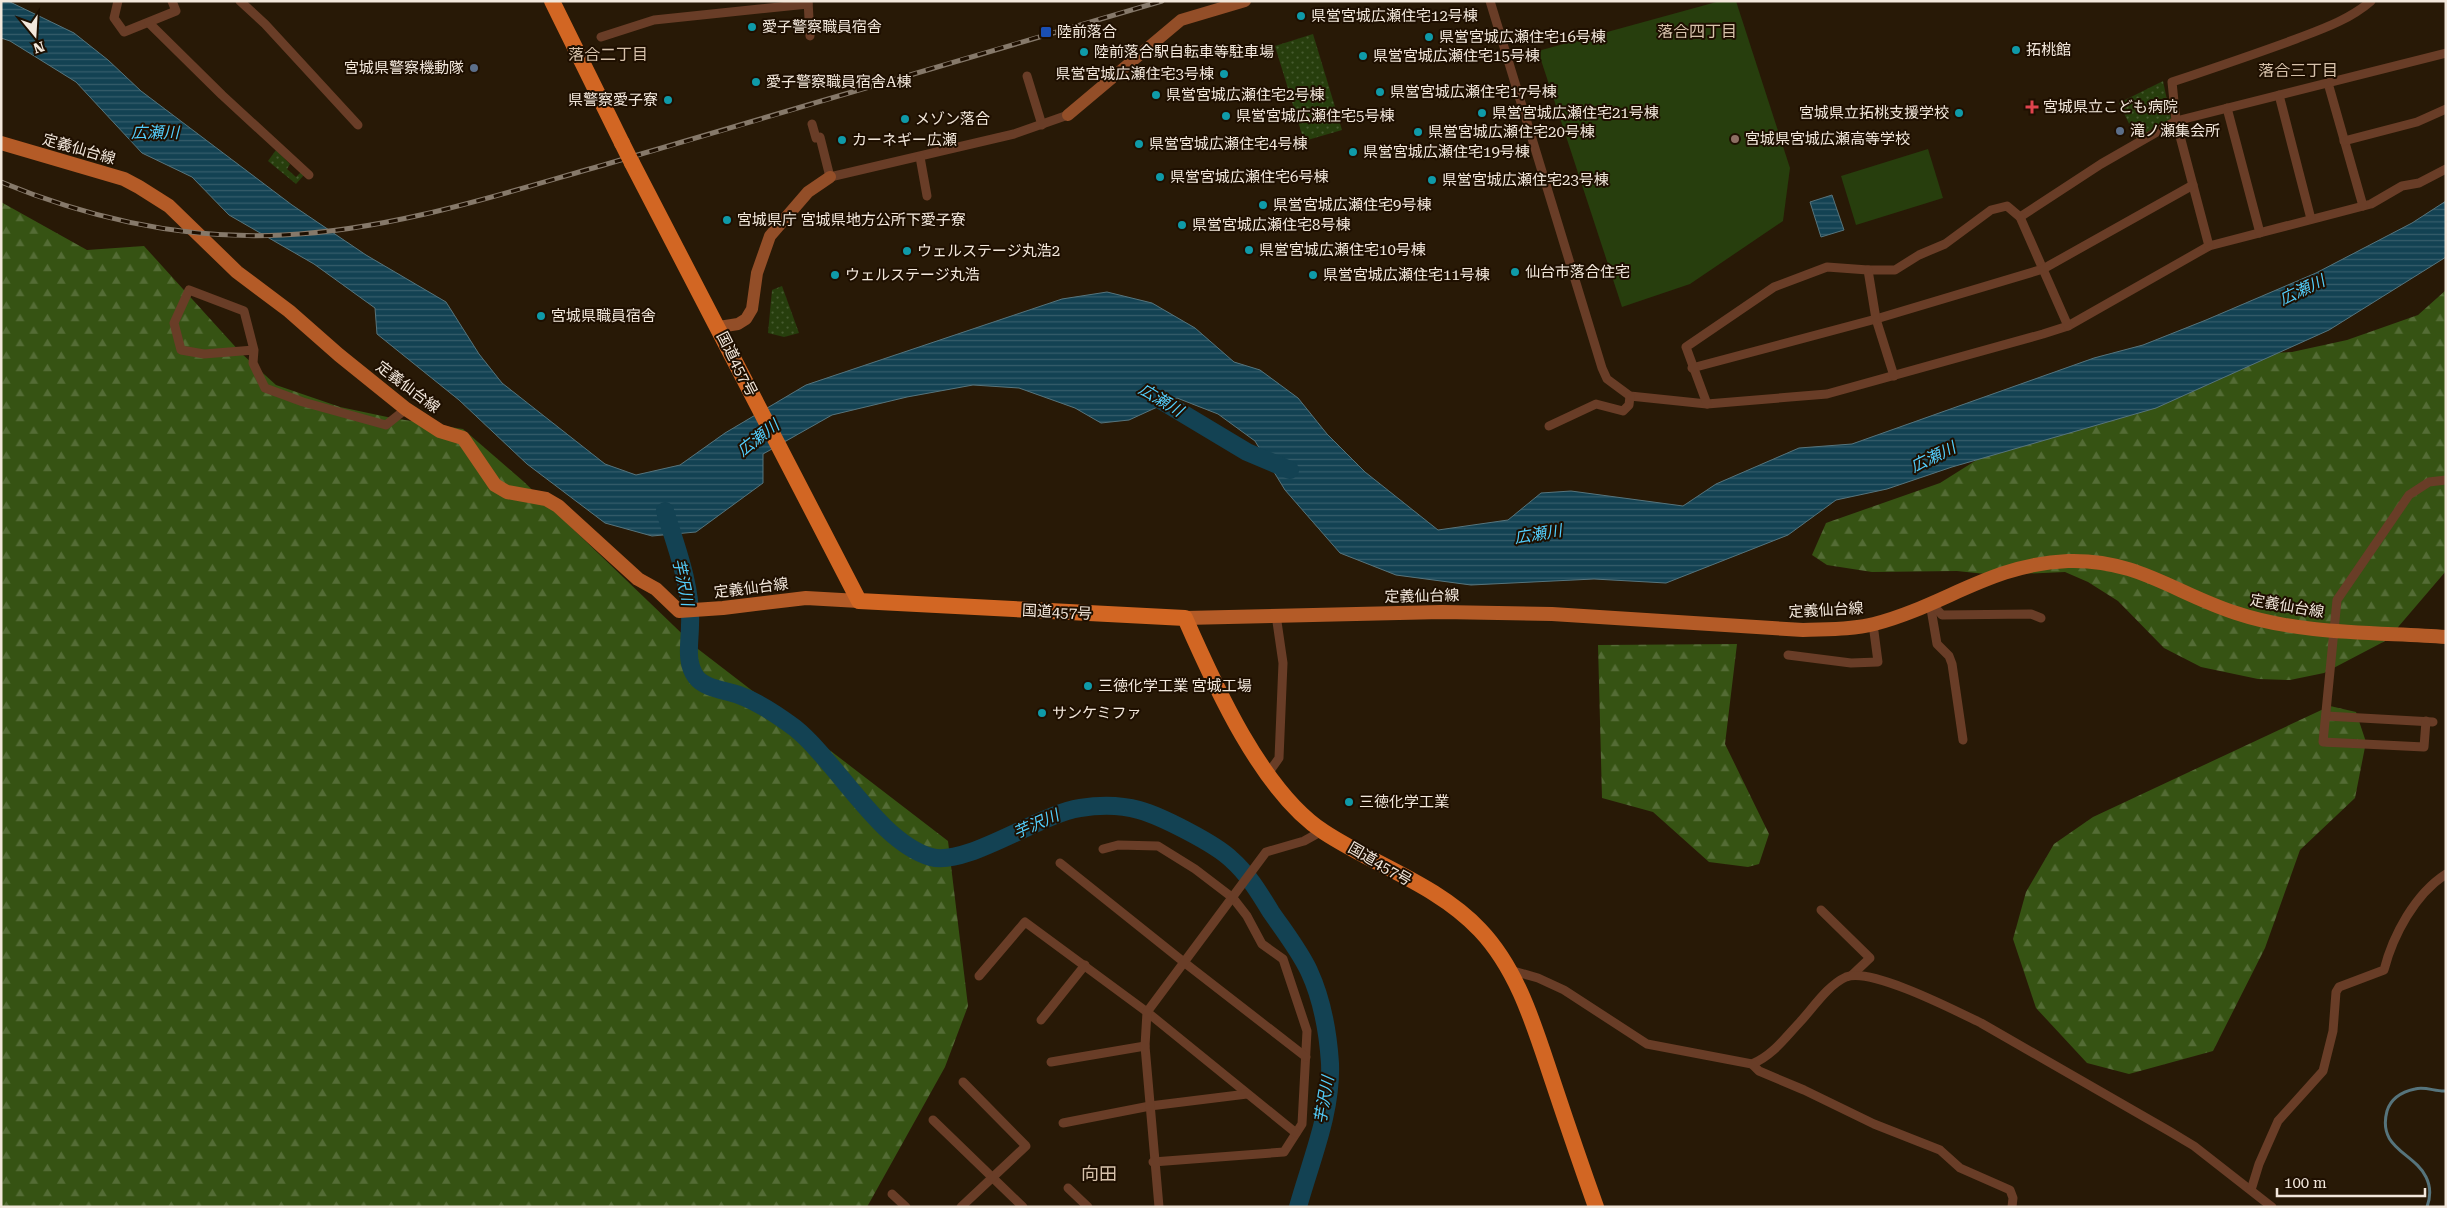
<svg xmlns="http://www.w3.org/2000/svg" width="2447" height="1208" font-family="'Roboto Serif','Noto Sans JP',serif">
	<defs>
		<pattern id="forest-firs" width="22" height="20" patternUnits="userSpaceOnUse" patternTransform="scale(1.25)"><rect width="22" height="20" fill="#365313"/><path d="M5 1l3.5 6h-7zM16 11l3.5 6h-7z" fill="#546c35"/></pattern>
		<pattern id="park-dots" width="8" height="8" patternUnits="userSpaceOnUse" patternTransform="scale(1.25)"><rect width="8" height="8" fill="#273e0d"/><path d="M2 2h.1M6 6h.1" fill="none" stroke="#475a30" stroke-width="1.8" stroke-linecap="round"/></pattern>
		<pattern id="water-rules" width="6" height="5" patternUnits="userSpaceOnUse" patternTransform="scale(1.25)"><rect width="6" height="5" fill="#134253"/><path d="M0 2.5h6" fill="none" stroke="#365d6b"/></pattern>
	</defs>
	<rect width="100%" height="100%" fill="#281906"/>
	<g fill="#273e0d">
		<path d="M1720 1H1736L1790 168 1783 221 1690 284 1622 307 1538 51Z"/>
		<path d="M1928 149 1943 198 1856 225 1841 176Z"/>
	</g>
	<g fill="url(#forest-firs)">
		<path d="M1 202 87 250 144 246 241 353 276 385 340 407 392 418 463 429 523 481 698 649 948 841 968 1006 945 1067 867 1207H1Z"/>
		<path d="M2446 290V571L2387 640 2324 673 2290 680 2258 679 2201 667 2164 648 2118 601 2088 582 2065 572 1995 575 1957 571 1872 572 1827 565 1812 555 1826 523 1940 483 1994 449 2248 354 2292 352 2347 340 2418 315Z"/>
		<path d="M1737 644 1725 744 1769 834 1759 864 1748 867 1709 862 1653 812 1602 798 1598 645Z"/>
		<path d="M2330 706 2356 712 2366 742 2355 798 2300 850 2265 948 2213 1051 2129 1074 2087 1063 2036 1008 2013 939 2026 892 2054 844 2093 817Z"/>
	</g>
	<g fill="url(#park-dots)">
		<path d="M1313 34 1342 130 1304 141 1275 46Z"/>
		<path d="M2163 81 2171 119 2136 138 2119 103Z"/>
		<path d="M276 150 290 164 287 169 296 177 301 172 304 175 296 184 268 161Z"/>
		<path d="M782 286 799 333 784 337 768 333 772 290Z"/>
	</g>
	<g fill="url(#water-rules)" stroke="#56747c">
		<path d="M1 1H8L74 33 108 60 141 91 292 205 366 255 446 302 479 354 502 383 605 464 636 475 680 465 725 433 806 385 1062 299 1107 292 1152 303 1195 328 1234 362 1260 370 1298 398 1327 434 1365 472 1438 530 1508 520 1541 493 1571 491 1683 506 1716 484 1799 448 1852 444 2094 358 2143 345 2206 320 2316 273 2412 223 2446 201V257L2329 330 2156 408 1952 467 1887 489 1836 500 1788 535 1666 583 1594 579 1471 585 1396 575 1340 553 1285 490 1255 441 1218 414 1177 398 1129 420 1101 423 1075 408 1019 388 973 385 907 397 832 415 763 454V483L696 532 652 536 605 523 527 464 459 400 377 334 375 308 314 264 229 215 192 177 142 153 76 82 10 41 1 38Z"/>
		<path d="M1832 195 1844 230 1821 237 1810 202Z"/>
	</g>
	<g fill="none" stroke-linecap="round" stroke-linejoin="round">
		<path stroke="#56747c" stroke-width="3" d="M2427 1207C2431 1196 2431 1187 2426 1177 2414 1152 2377 1149 2387 1111 2391 1098 2401 1092 2415 1089 2425 1086 2436 1092 2446 1091"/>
		<g stroke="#134253" stroke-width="18">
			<path d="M1147 392 1247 452 1290 470"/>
			<path d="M665 511C676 547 692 587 690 625 690 642 685 662 696 677 705 689 726 690 739 695 758 702 779 716 795 728 837 762 879 842 931 857 966 867 1039 814 1080 808 1099 805 1121 805 1139 810 1161 816 1216 844 1232 860 1248 874 1260 894 1271 912 1284 931 1299 950 1309 971 1322 999 1328 1033 1330 1063 1332 1112 1311 1160 1298 1207"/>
		</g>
		<g stroke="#693d27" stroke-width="9">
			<path d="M118 1 114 18 124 32 176 11 172 1"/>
			<path d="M240 1 265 24 358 125"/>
			<path d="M808 1 810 36"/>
			<path d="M1490 1 1602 368 1607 379 1630 396 1707 404 1827 394 2043 334 2068 326 2209 246 2371 204 2402 186 2419 183 2446 169"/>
			<path d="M149 23 222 95 309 175"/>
			<path d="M601 37 654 20 808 4"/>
			<path d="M1027 76 1042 125"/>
			<path d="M2328 83 2363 206"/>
			<path d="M2279 95 2311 219"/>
			<path d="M2227 108 2260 233"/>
			<path d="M812 124 816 138 820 137 830 177 1014 134 1068 115"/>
			<path d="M2344 141 2417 122 2446 109"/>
			<path d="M920 157 927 196"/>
			<path d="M2020 217 2101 164 2176 121 2446 53"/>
			<path d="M2209 246 2176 121 2172 82C2214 68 2255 54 2296 39 2322 29 2349 20 2371 1"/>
			<path d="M1868 270H1895L1919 255 1945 244 1991 210 2007 206 2020 217 2068 326"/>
			<path d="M254 350 204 354 181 350 174 323 189 290 244 311 254 350 253 363 265 388 303 402 386 425 406 409"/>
			<path d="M1692 368 1876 319 2043 269 2193 185"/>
			<path d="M1707 404 1686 347 1774 287 1827 267 1868 270 1876 319 1894 376"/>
			<path d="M1549 426 1596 404 1623 411 1629 405 1630 396"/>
			<path d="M1930 603 1937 644 1949 656 1952 664 1963 740"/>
			<path d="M1931 603 1942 615 2031 614 2041 618"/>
			<path d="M1788 655 1851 663 1878 662 1873 624"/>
			<path d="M2326 716 2433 722"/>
			<path d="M2426 721 2424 747 2323 742 2337 600 2409 495 2429 482 2446 480"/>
			<path d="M1267 775 1279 758 1283 663 1276 615"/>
			<path d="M1103 849 1118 845 1158 846 1195 869 1233 898 1247 916 1262 944 1283 959 1307 1031 1302 1124 1284 1152 1153 1162"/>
			<path d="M1060 863 1185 963 1306 1057"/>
			<path d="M1821 910 1870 958 1852 975"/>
			<path d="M1510 970 1538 978 1564 990 1647 1044 1752 1064C1772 1056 1785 1038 1800 1022 1813 1008 1828 985 1846 977 1871 967 1956 1011 1981 1023L2169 1131 2194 1146 2272 1207"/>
			<path d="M979 976 1025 922 1147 1012 1296 1133"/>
			<path d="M1041 1020 1085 965"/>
			<path d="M1051 1062 1145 1046"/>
			<path d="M1752 1064 1759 1071 1804 1090 1874 1124 1940 1150 1960 1168 2010 1190 2013 1198 2012 1207"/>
			<path d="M933 1120 1023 1207"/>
			<path d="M1063 1123 1150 1106 1247 1094"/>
			<path d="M1068 1188 1088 1207"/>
			<path d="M2251 1190 2259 1164 2278 1121 2323 1071 2333 1031 2336 992 2339 987 2384 970C2393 935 2415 894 2446 874"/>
			<path d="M892 1194 906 1207"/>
			<path d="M961 1207 1026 1146 963 1082"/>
			<path d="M1159 1207 1145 1046 1147 1012 1266 852 1304 841 1322 831"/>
		</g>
		<g stroke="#934e28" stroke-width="12">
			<path d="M1068 115 1181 20 1245 1"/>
			<path d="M719 327 738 324 746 319 752 309 757 273 770 236 808 192 830 177"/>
		</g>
		<g stroke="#b45b27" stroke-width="14">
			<path d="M1 143 124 179 139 187 169 206 237 272 289 311 339 355 406 409 440 431 463 438 495 485 507 492 546 499 558 506 638 579 656 589 679 611 723 608 806 598 859 601"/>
			<path d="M1185 618 1442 612 1552 614 1803 630C1826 629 1851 630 1874 624 1944 606 1991 564 2068 561 2138 559 2174 593 2236 613 2302 635 2376 632 2446 637"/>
		</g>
		<g stroke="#d26623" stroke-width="16">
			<path d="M552 1 622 143"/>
			<path d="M632 163 859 601 1185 618C1214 684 1262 792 1324 832 1374 865 1438 885 1480 930 1519 971 1535 1029 1553 1082 1567 1124 1581 1165 1596 1207"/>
		</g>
		<g stroke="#86796a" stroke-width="5">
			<path id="rail" d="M1 182C91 219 186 240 283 235 393 230 501 194 607 164 792 111 977 54 1162 1"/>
		</g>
		<use href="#rail" stroke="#1e0f00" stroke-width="3" stroke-dasharray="9" stroke-linecap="butt"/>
		<path stroke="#d26623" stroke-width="16" d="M622 143 632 163"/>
	</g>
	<g fill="#0f9aa8" stroke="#1e0f00" stroke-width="2">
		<circle cx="1301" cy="16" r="5"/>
		<circle cx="752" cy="27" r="5"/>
		<circle cx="1429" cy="37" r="5"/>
		<circle cx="2016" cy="50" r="5"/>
		<circle cx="1084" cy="52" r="5"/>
		<circle cx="1363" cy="56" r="5"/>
		<circle cx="1224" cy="74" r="5"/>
		<circle cx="756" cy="82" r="5"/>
		<circle cx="1380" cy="92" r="5"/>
		<circle cx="1156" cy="95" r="5"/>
		<circle cx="668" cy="100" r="5"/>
		<circle cx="1482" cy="113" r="5"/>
		<circle cx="1959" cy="113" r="5"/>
		<circle cx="1226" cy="116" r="5"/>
		<circle cx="905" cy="119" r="5"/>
		<circle cx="1418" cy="132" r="5"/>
		<circle cx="842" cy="140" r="5"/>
		<circle cx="1139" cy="144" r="5"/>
		<circle cx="1353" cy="152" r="5"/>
		<circle cx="1160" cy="177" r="5"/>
		<circle cx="1432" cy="180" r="5"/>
		<circle cx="1263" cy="205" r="5"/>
		<circle cx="727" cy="220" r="5"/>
		<circle cx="1182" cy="225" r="5"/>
		<circle cx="1249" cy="250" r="5"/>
		<circle cx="907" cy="251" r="5"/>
		<circle cx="1515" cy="272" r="5"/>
		<circle cx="835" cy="275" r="5"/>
		<circle cx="1313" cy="275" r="5"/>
		<circle cx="541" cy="316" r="5"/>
		<circle cx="1088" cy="686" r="5"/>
		<circle cx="1042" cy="713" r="5"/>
		<circle cx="1349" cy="802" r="5"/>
	</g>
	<rect fill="#1a4fb4" stroke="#1e0f00" stroke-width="2" x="1040" y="26" width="12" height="12" rx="2.5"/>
	<g fill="#5c6f8a" stroke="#1e0f00" stroke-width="2">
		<circle cx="474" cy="68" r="5"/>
		<circle cx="2120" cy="131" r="5"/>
	</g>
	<path fill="#e0444e" stroke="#1e0f00" stroke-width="2" d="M2029.5 99.5h5v5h5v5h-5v5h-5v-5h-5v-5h5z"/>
	<circle fill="#8d6e63" stroke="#1e0f00" stroke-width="2" cx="1735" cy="139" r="5"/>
	<g text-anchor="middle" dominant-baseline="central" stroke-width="4" stroke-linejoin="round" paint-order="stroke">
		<g font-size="15" fill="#f3e8dc" stroke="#1e0f00" text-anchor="start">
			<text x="1311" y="16">県営宮城広瀬住宅12号棟</text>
			<text x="762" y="27">愛子警察職員宿舎</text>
			<text x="1057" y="32">陸前落合</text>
			<text x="1439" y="37">県営宮城広瀬住宅16号棟</text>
			<text x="2026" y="50">拓桃館</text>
			<text x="1094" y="52">陸前落合駅自転車等駐車場</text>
			<text x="1373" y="56">県営宮城広瀬住宅15号棟</text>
			<text x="464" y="68" text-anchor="end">宮城県警察機動隊</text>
			<text x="1214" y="74" text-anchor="end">県営宮城広瀬住宅3号棟</text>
			<text x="766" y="82">愛子警察職員宿舎A棟</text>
			<text x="1390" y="92">県営宮城広瀬住宅17号棟</text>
			<text x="1166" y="95">県営宮城広瀬住宅2号棟</text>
			<text x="658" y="100" text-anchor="end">県警察愛子寮</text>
			<text x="2043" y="107">宮城県立こども病院</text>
			<text x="1492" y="113">県営宮城広瀬住宅21号棟</text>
			<text x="1949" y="113" text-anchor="end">宮城県立拓桃支援学校</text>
			<text x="1236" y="116">県営宮城広瀬住宅5号棟</text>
			<text x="915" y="119">メゾン落合</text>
			<text x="2130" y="131">滝ノ瀬集会所</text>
			<text x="1428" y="132">県営宮城広瀬住宅20号棟</text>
			<text x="1745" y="139">宮城県宮城広瀬高等学校</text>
			<text x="852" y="140">カーネギー広瀬</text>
			<text x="1149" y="144">県営宮城広瀬住宅4号棟</text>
			<text x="1363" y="152">県営宮城広瀬住宅19号棟</text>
			<text x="1170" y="177">県営宮城広瀬住宅6号棟</text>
			<text x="1442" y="180">県営宮城広瀬住宅23号棟</text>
			<text x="1273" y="205">県営宮城広瀬住宅9号棟</text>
			<text x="737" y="220">宮城県庁 宮城県地方公所下愛子寮</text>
			<text x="1192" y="225">県営宮城広瀬住宅8号棟</text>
			<text x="1259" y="250">県営宮城広瀬住宅10号棟</text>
			<text x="917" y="251">ウェルステージ丸浩2</text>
			<text x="1525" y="272">仙台市落合住宅</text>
			<text x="845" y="275">ウェルステージ丸浩</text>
			<text x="1323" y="275">県営宮城広瀬住宅11号棟</text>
			<text x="551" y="316">宮城県職員宿舎</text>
			<text x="1098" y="686">三徳化学工業 宮城工場</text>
			<text x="1052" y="713">サンケミファ</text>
			<text x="1359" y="802">三徳化学工業</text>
		</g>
		<g font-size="15" fill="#f3e8dc" stroke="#1e0f00">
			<text transform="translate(79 149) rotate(16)">定義仙台線</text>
			<text transform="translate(737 364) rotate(63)">国道457号</text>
			<text transform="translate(408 387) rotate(37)">定義仙台線</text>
			<text transform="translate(751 588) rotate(-7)">定義仙台線</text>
			<text transform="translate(1422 596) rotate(-1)">定義仙台線</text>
			<text transform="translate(2287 606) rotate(10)">定義仙台線</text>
			<text transform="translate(1826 610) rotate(-3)">定義仙台線</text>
			<text transform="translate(1057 612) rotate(3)">国道457号</text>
			<text transform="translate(1380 864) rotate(30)">国道457号</text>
		</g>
		<g font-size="16" fill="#d7c2ab" stroke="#1e0f00">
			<text x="1697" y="31">落合四丁目</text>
			<text x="608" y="54">落合二丁目</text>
			<text x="2298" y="70">落合三丁目</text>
		</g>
		<g font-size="16" font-style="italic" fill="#53cefc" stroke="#1e0f00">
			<text x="155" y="132">広瀬川</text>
			<text transform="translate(2302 290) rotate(-25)">広瀬川</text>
			<text transform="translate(1161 400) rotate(31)">広瀬川</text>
			<text transform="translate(758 438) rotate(-38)">広瀬川</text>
			<text transform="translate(1933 457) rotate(-26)">広瀬川</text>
			<text transform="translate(1538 534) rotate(-9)">広瀬川</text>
			<text transform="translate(683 582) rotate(78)">芋沢川</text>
			<text transform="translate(1036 824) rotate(-24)">芋沢川</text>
			<text transform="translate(1324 1100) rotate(-80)">芋沢川</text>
		</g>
		<g font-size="18" fill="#d7c2ab" stroke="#1e0f00">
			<text x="1099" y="1173">向田</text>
		</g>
	</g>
	<rect width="2447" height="1208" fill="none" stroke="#f3e8dc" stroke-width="5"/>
	<g transform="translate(35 35) rotate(162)" stroke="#1e0f00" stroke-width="4" paint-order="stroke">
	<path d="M0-4L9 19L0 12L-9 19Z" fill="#f3e8dc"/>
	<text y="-8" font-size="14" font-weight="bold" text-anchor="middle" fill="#f3e8dc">N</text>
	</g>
	<path d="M2277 1188v8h148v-8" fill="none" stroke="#f3e8dc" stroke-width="2.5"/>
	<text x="2284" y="1188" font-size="15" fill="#f3e8dc" stroke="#1e0f00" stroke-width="4" paint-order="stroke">100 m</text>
</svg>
